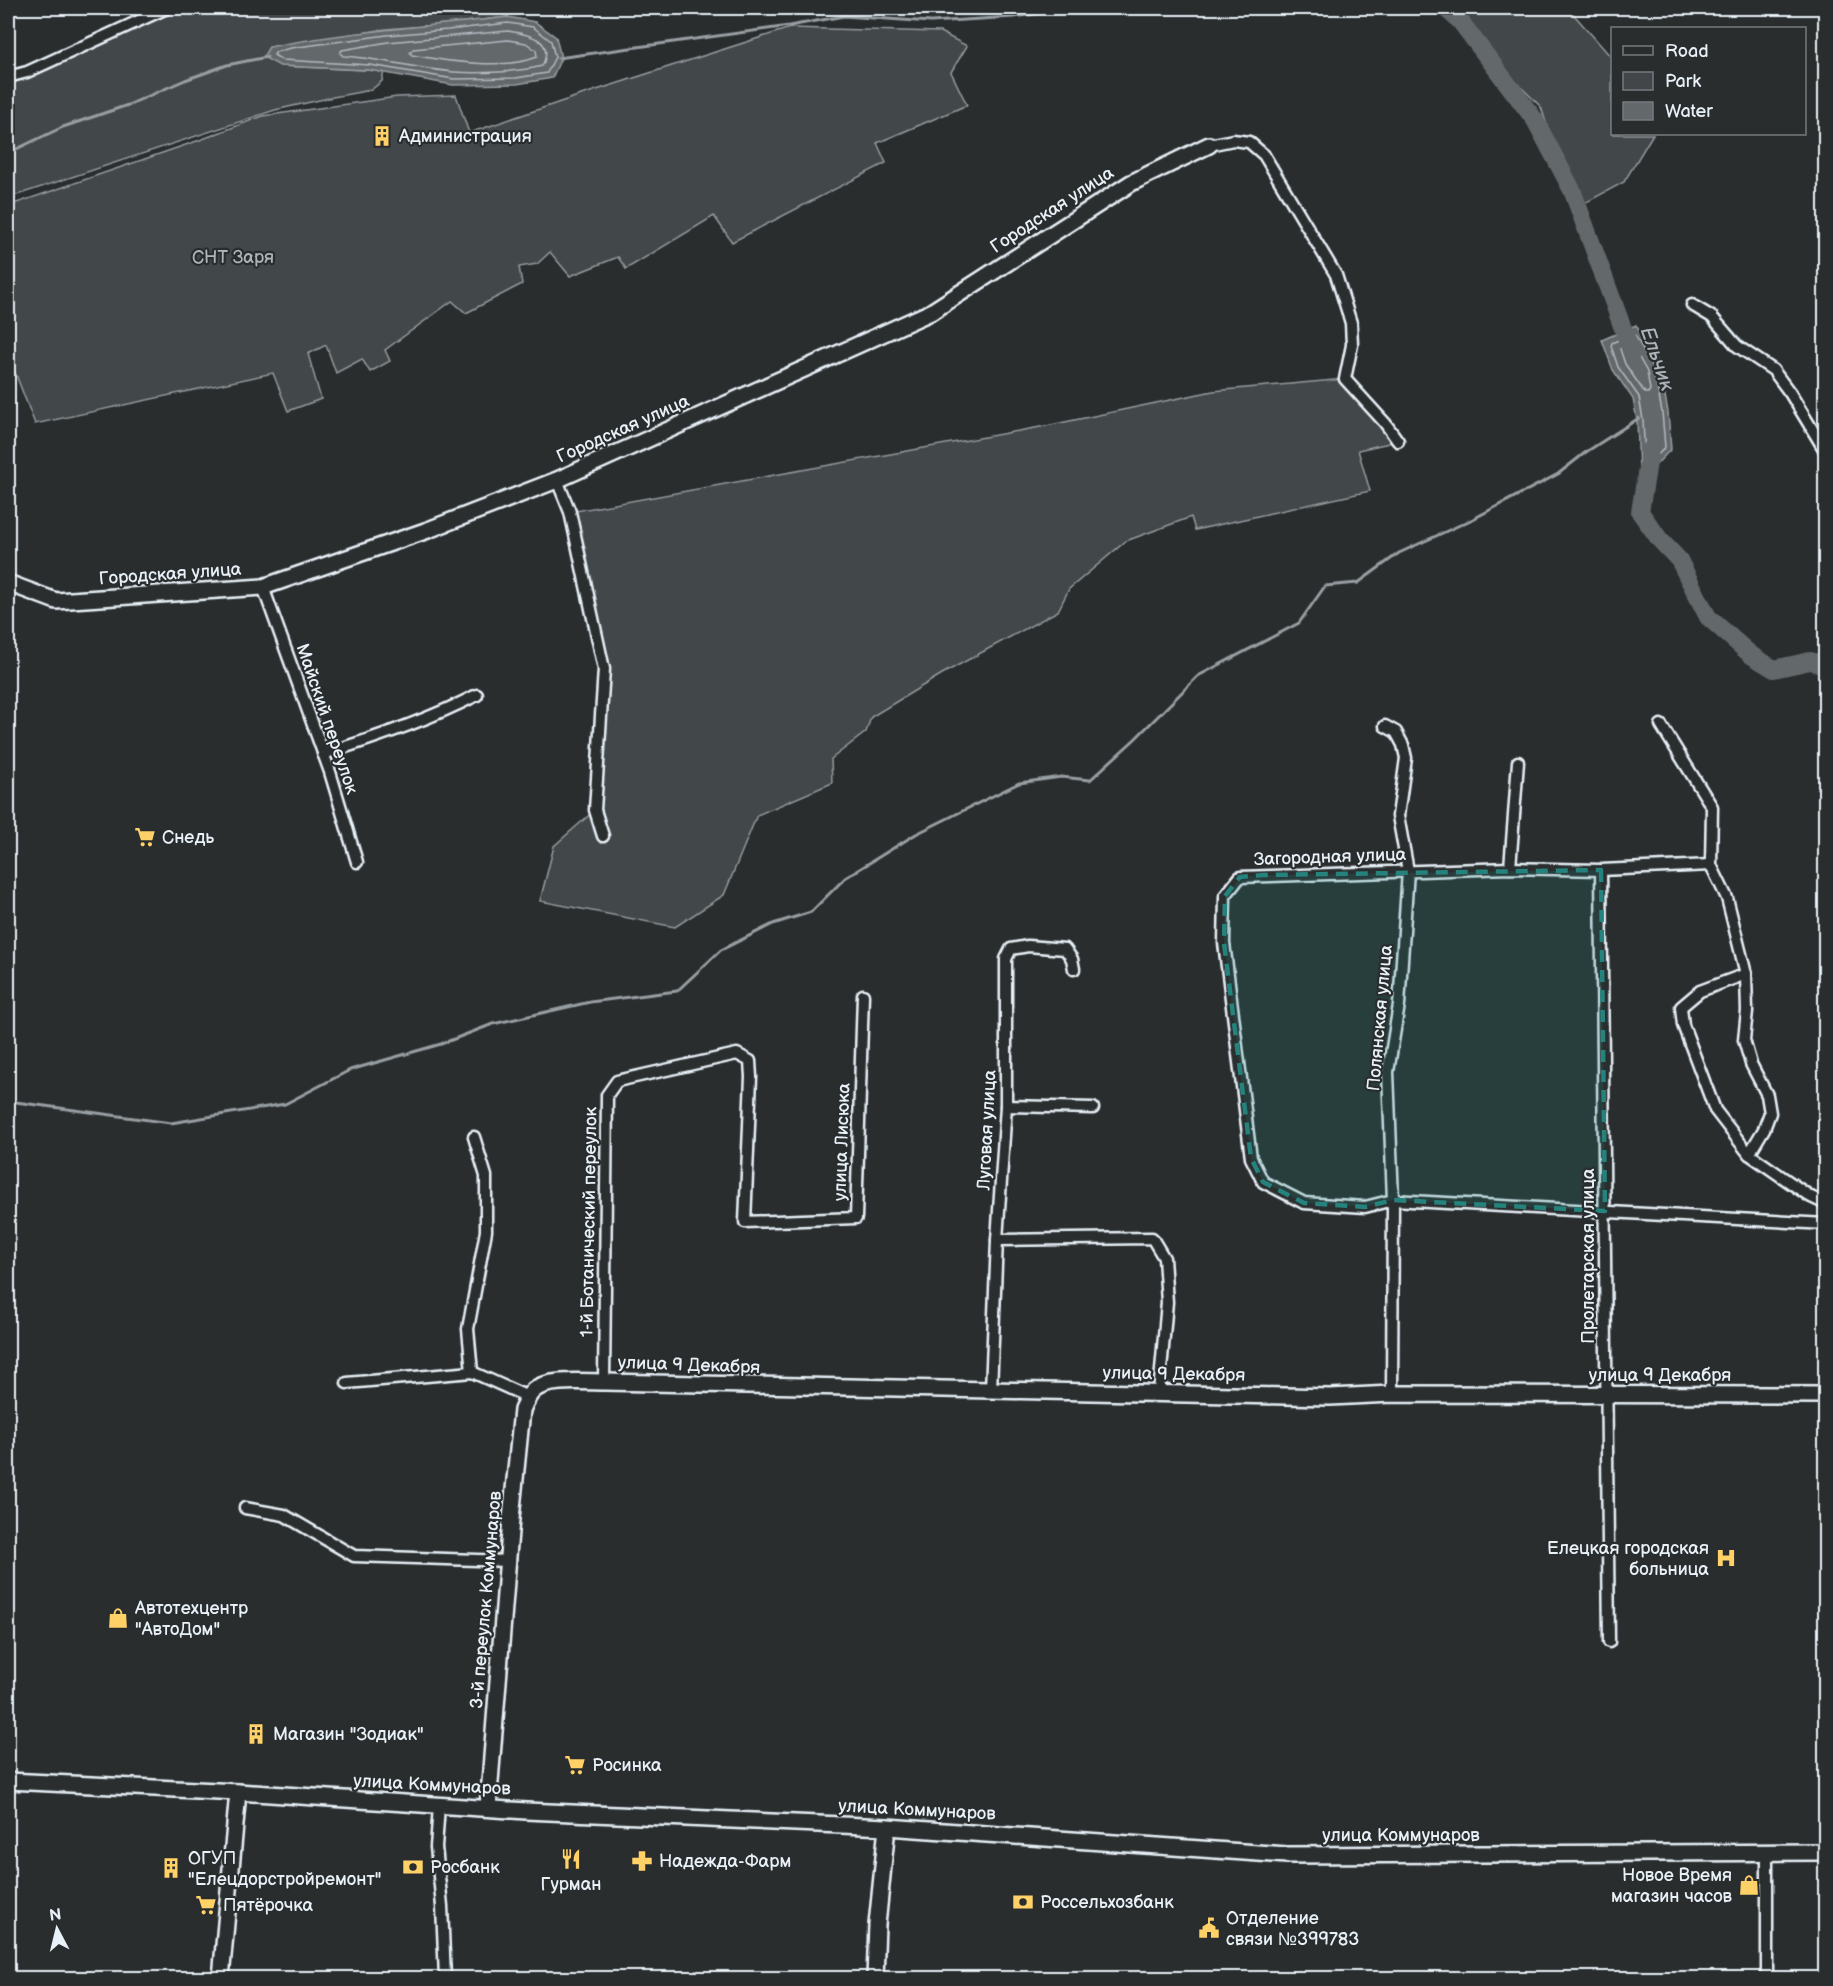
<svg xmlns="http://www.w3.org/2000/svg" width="1833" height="1986" font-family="'Balsamiq Sans',sans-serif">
	<rect width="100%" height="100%" fill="#2a2d2e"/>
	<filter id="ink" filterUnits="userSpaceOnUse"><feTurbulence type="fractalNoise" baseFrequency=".0167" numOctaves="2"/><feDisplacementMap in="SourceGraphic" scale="12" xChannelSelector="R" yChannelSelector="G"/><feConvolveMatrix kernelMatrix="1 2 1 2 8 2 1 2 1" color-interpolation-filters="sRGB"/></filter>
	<g filter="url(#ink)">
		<g fill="#424648" stroke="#959ca0" stroke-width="1.5">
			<path d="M179 8H503L508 17 447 24 386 29 341 36 280 66 384 71 382 81 371 90 333 97 275 110 8 198V81L29 76Z"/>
			<path d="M1442 8H1568L1612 58V134H1653L1624 182 1574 209 1541 107Z"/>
			<path d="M790 28 940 32 967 46 951 72 967 105 877 143 886 163 732 242 714 216 626 269 618 257 570 276 550 252 537 264 519 267 522 284 466 313 452 301 385 350 390 361 370 372 362 359 336 373 326 345 308 354 321 399 288 411 273 373 35 424 13 367 8 369V206L200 140 263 116 397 97 456 95 469 133 578 96Z"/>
			<path d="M1345 379 1398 441 1358 450 1370 491 1195 530 1191 517 1126 541 1069 589 1058 611 942 674 871 717 866 732 831 759 832 783 757 815 724 895 675 927 540 901 554 846 595 810 604 683 570 512 1046 426 1213 391Z"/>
		</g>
		<g fill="#63686b" stroke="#989fa3" stroke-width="1.5">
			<path d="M508 17 535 22 556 37 561 58 552 78 517 84 453 85 369 70 280 66 263 57 269 47C348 31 428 27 508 17Z"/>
			<path d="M1636 325 1660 368 1668 412 1671 449 1647 474 1639 473 1637 420 1633 399 1613 370 1602 340Z"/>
		</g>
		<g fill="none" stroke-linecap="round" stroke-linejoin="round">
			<g stroke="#b3bac0" stroke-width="1.5">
				<path d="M508 23 533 27 551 41 555 57 547 73 516 78 454 79 370 65 282 60 274 55 276 52 291 48 387 35 448 30Z"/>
				<path d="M508 31C528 34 556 39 542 66 519 72 479 74 454 72 416 69 380 58 343 56L340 53 342 50 388 42Z"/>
				<path d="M508 40 526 43 536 50 537 57C507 70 445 61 412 55L410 53 413 49Z"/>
				<path d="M1631 334 1635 335 1654 370 1662 412 1665 447 1649 465 1645 462 1643 420 1639 397 1618 367 1611 346 1612 343Z"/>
				<path d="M1629 343 1632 345 1647 372 1650 390 1648 393H1645L1625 364 1620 349Z"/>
			</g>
			<g stroke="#989fa3" stroke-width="3">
				<path d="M558 58 789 26 844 16 931 22 1014 17 1076 8"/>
				<path d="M8 153 63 127 128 105 185 80 227 65 267 57"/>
				<path d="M8 1101 171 1123 285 1104 350 1070 441 1044 493 1024 590 1002 677 991 721 950 773 924 811 912 845 878 916 834 1019 783 1061 777 1090 780 1135 739 1198 676 1299 623 1325 586 1358 583 1399 553 1473 519 1558 474 1586 452 1639 418"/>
			</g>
			<g stroke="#63686b" stroke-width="18">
				<path d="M1445 8 1460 21 1535 120 1572 190 1632 353"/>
				<path d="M1650 450 1640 512 1660 540 1679 560 1708 617 1751 655 1774 669 1810 661 1826 665"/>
			</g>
			<g stroke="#e8f1f8" stroke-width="15">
				<g id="street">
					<path d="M8 77 27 72 167 8"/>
					<path d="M1209 145 1233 140 1249 142 1264 155 1336 275 1351 323 1352 345 1345 379 1385 423 1398 441"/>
					<path d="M1692 305 1712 317 1737 346 1773 370 1790 393 1826 452"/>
					<path d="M557 480 570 512 604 669 595 810 603 836"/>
					<path d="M263 587 330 772 357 862"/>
					<path d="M1661 725 1712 807 1711 865 1727 898 1746 974 1700 991 1681 1007 1683 1025 1715 1110 1749 1154 1811 1197 1826 1204"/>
					<path d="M1385 726 1396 732 1403 745 1406 758 1398 816 1408 871 1399 1005 1388 1072 1393 1200 1392 1394"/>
					<path d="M323 754C376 738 428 720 477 695"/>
					<path d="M1711 865 1601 870 1510 868 1240 877 1225 896 1224 943 1251 1158 1263 1182 1304 1203 1365 1207 1393 1200 1826 1224"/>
					<path d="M1510 868 1518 762"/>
					<path d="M1601 870 1609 1642"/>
					<path d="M1746 974 1747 1011 1744 1040 1751 1064 1767 1095 1770 1113 1764 1129 1749 1154"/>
					<path d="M1006 1106 1093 1108"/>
					<path d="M997 1240 1152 1238 1164 1258 1167 1302 1159 1393"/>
					<path d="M472 1372 468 1329 486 1231V1176L474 1137"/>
					<path d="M604 1382 607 1095 617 1081 737 1054 750 1061 751 1077 745 1222 856 1218 863 995"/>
					<path d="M347 1383 472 1372 528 1397"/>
					<path d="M991 1390 997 1240 1006 1106V959L1011 949 1028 946 1065 949 1072 959 1074 969"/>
					<path d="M245 1508 284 1515 354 1556 508 1561"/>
					<path d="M439 1806 436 1847 442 1906 445 1978"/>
					<path d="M1767 1853V1978"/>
				</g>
			</g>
			<g stroke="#e8f1f8" stroke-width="20">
				<g id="secondary">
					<path d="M8 583 56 601 263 587 428 530 557 480 931 312 1131 183 1209 145"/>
					<path d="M8 1781 238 1792 526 1811 887 1827 1287 1855 1826 1852"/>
					<path d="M488 1807 511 1519 522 1410C525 1403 528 1395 534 1390 548 1378 586 1382 604 1382L1330 1397 1392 1394 1826 1395"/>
					<path d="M221 1978 238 1792"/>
					<path d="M875 1978 877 1925 887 1827"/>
				</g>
			</g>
			<use href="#street" stroke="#2a2d2e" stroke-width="10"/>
			<use href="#secondary" stroke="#2a2d2e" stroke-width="15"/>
		</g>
	</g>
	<path fill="#25827c" fill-opacity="0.2" stroke="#25827c" stroke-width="4.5" stroke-dasharray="12 8" stroke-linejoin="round" d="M1601 870 1605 1211 1393 1200 1365 1207 1304 1203 1263 1182 1251 1158 1224 943 1225 896 1240 877 1263 875Z"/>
	<defs>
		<g id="building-bare" transform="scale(1.62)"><path d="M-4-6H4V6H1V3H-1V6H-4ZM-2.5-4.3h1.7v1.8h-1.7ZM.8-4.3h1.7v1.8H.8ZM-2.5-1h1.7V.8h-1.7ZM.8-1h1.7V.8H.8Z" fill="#ffd166" stroke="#2a2d2e" stroke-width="2.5" paint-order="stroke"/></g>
		<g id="supermarket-bare" transform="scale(1.62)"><path d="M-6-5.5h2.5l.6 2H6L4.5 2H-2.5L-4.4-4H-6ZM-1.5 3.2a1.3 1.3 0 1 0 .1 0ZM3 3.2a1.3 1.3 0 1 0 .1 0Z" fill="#ffd166" stroke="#2a2d2e" stroke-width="2.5" paint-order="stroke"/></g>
		<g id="hospital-bare" transform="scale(1.62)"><path d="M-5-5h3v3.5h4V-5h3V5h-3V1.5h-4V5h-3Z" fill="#ffd166" stroke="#2a2d2e" stroke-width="2.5" paint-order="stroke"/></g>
		<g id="shop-bare" transform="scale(1.62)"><path d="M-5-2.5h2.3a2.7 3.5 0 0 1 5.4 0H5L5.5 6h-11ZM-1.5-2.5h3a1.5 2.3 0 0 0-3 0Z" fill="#ffd166" stroke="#2a2d2e" stroke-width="2.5" paint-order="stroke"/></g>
		<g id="restaurant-bare" transform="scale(1.62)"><path d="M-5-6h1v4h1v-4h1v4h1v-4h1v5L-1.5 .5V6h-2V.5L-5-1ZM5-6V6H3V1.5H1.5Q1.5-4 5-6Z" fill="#ffd166" stroke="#2a2d2e" stroke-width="2.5" paint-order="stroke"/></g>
		<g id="pharmacy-bare" transform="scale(1.62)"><path d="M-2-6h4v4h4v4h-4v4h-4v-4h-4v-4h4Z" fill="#ffd166" stroke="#2a2d2e" stroke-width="2.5" paint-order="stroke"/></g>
		<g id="bank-bare" transform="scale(1.62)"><path d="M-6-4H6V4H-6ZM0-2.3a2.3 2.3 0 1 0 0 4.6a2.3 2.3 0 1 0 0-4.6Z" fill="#ffd166" stroke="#2a2d2e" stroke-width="2.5" paint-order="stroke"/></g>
		<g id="civic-bare" transform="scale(1.62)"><path d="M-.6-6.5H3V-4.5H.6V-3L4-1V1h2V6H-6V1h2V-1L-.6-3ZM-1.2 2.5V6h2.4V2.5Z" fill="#ffd166" stroke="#2a2d2e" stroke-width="2.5" paint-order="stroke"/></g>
	</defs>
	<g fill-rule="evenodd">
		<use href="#building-bare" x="382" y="136"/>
		<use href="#supermarket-bare" x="145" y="837"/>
		<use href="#hospital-bare" x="1726" y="1558"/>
		<use href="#shop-bare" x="118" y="1618"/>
		<use href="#building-bare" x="256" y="1734"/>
		<use href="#supermarket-bare" x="575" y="1765"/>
		<use href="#restaurant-bare" x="571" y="1859"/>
		<use href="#pharmacy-bare" x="642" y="1861"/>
		<use href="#bank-bare" x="413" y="1867"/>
		<use href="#building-bare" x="171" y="1868"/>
		<use href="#shop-bare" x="1749" y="1885"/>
		<use href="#bank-bare" x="1023" y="1902"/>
		<use href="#supermarket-bare" x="206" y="1905"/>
		<use href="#civic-bare" x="1209" y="1928"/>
	</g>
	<g text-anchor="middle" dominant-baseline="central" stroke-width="4.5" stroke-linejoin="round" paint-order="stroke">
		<g font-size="18" fill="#e8f1f8" stroke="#2a2d2e" text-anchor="start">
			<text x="399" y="136">Администрация</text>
			<text x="162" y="837">Снедь</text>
			<text x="1709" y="1548" text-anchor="end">Елецкая городская<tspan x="1709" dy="21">больница</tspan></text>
			<text x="135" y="1608">Автотехцентр<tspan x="135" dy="21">"АвтоДом"</tspan></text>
			<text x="273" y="1734">Магазин "Зодиак"</text>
			<text x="592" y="1765">Росинка</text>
			<text x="188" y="1858">ОГУП<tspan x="188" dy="21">"Елецдорстройремонт"</tspan></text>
			<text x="659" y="1861">Надежда-Фарм</text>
			<text x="430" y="1867">Росбанк</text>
			<text x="1732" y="1875" text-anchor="end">Новое Время<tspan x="1732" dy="21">магазин часов</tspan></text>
			<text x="571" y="1884" text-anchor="middle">Гурман</text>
			<text x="1040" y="1902">Россельхозбанк</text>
			<text x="223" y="1905">Пятёрочка</text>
			<text x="1226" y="1918">Отделение<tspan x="1226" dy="21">связи №399783</tspan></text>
		</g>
		<g font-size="18" fill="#e8f1f8" stroke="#2a2d2e">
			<text transform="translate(1052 210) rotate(-33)">Городская улица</text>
			<text transform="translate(623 429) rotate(-24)">Городская улица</text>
			<text transform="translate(170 574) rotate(-4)">Городская улица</text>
			<text transform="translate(327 719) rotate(71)">Майский переулок</text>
			<text transform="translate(1330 857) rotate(-2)">Загородная улица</text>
			<text transform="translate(1380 1018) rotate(-85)">Полянская улица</text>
			<text transform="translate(987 1130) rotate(-87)">Луговая улица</text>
			<text transform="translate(842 1142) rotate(-88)">улица Лисюка</text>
			<text transform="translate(589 1222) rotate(-89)">1-й Ботанический переулок</text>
			<text transform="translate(1588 1256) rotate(-90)">Пролетарская улица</text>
			<text transform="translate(689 1365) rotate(2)">улица 9 Декабря</text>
			<text transform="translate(1174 1374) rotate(1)">улица 9 Декабря</text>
			<text x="1660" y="1375">улица 9 Декабря</text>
			<text transform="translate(486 1600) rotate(-85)">3-й переулок Коммунаров</text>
			<text transform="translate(432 1785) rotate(3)">улица Коммунаров</text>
			<text transform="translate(917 1810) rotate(3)">улица Коммунаров</text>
			<text x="1401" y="1835">улица Коммунаров</text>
		</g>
		<g font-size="18" fill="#aeb5ba" stroke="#2a2d2e">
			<text x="233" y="257">СНТ Заря</text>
		</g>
		<g font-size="20" font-style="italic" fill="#acb3b9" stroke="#2a2d2e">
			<text transform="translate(1657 359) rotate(71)">Ельчик</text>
		</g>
	</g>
	<rect width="1833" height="1986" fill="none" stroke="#2a2d2e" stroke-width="30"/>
	<rect x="15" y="15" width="1803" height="1956" fill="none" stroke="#e8f1f8" stroke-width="2" filter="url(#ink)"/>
	<rect x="1611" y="27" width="195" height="108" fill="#2a2d2e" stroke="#767b7f" stroke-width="1.5"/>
	<rect x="1623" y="46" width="30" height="9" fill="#2a2d2e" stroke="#767b7f" stroke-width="1.5"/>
	<text x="1665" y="57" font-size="18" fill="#e8f1f8">Road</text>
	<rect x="1623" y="72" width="30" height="18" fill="#424648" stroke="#767b7f" stroke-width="1.5"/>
	<text x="1665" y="87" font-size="18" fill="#e8f1f8">Park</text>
	<rect x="1623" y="102" width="30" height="18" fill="#63686b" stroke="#767b7f" stroke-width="1.5"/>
	<text x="1665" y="117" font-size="18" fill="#e8f1f8">Water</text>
	<g transform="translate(57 1929) rotate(353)" stroke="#2a2d2e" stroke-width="4.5" paint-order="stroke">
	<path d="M0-4.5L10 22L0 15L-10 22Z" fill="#e8f1f8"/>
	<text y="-9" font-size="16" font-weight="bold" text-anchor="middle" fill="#e8f1f8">N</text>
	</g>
</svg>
